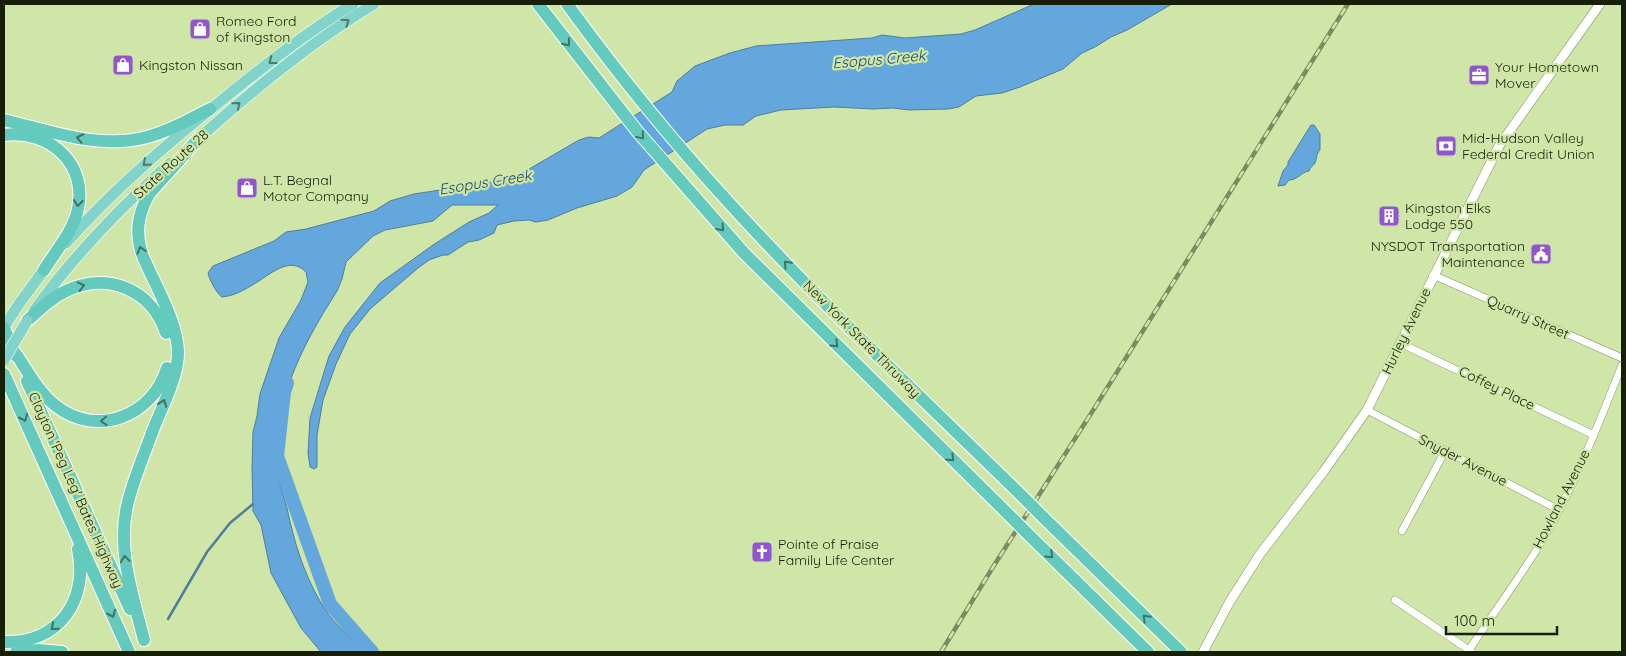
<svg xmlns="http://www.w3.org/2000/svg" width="1626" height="656" font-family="Quicksand,sans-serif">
	<rect width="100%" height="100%" fill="#d0e6a9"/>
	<g fill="#64a7dc" stroke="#4d7e9c">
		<path d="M1034 4H1172L1127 30 1111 37 1095 47 1082 53 1063 69 1020 87 1002 93 976 96 959 107 948 109 909 110 893 108 873 109 834 107 781 110 756 116 743 125H725L707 129 644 170 632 187 617 196 577 208 548 220 536 222 529 220 514 221 497 225 494 233 479 240 468 242 448 255H443L429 260 418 268 370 309 350 334 336 364 323 400 317 435V467L314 469 310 467 308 453 310 418 329 356 345 327 380 283 433 245 469 222 489 213 498 205H452L433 221 385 230 373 236 346 262 342 279 337 291C300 349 269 408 279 479 280 489 285 499 287 508 294 541 303 572 320 601 330 621 350 636 365 652H321L301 628 271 573 261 525 253 511 252 468 253 432 257 416 260 394 279 338 301 300 308 282 306 272C289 255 270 275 254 284 244 290 234 296 222 297 217 294 209 279 208 273L213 266 274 241 286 232 306 229 374 211 390 201 414 194 512 179 579 140 589 137 599 138 672 92 677 81 695 66 730 53 756 46 872 38 882 35 905 38 961 34 975 30Z"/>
		<path d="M1311 125H1314L1320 134V150C1316 154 1317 158 1315 163 1313 166 1310 167 1309 171 1301 172 1298 180 1289 180L1285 185 1278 186 1283 171 1288 165V162Z"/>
	</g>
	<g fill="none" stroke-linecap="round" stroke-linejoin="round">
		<path stroke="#4d7e9c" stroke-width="2.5" d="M168 619 207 552 230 523 253 504"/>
		<path stroke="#64a7dc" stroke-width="14" d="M287 383 284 392 277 456 330 604 372 652"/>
		<g stroke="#80945a" stroke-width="8">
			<g id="minor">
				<path d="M1433 275 1622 358"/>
				<path d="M1400 343 1594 435"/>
				<path d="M1367 410 1559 510"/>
				<path d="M1402 531 1445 451"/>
				<path d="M1395 600 1472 652"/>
				<path d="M1469 650C1494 612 1522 575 1545 536 1576 482 1599 423 1622 365"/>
			</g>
		</g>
		<g stroke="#80945a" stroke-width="10">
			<path id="tertiary" d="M1203 652 1229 603 1260 554 1324 471 1367 410 1499 146 1600 4"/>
		</g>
		<g stroke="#fff" stroke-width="12">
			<g id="trunk">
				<path d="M194 143C250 92 309 43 374 4"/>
				<path d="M66 243C113 190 167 144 222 100 264 66 307 32 353 4"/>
				<path d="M34 311C73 256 120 208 170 163"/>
				<path d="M4 327 19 304 49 263"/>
			</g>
		</g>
		<g stroke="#fff" stroke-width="14">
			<g id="motorway">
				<path d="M538 4 637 131 744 253 1009 515"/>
				<path d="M567 4C618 74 673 142 732 206 824 307 924 400 1021 495"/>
				<path d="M4 120C50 131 100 150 147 137 169 131 189 120 210 109"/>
				<path d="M4 135C50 129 90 165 77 213 71 234 55 252 44 270"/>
				<path d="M27 321C39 310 51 298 66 291 108 271 152 290 166 333"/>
				<path d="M4 328 16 356"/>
				<path d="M16 354C28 372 39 393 56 406 97 438 153 416 167 368"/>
				<path d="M4 374 129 652"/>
				<path d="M27 381 130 609"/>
				<path d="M1043 517 1181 652"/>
				<path d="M1030 536 1148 652"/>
				<path d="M144 640C133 596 117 551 127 506 133 480 144 455 153 430 162 407 179 375 178 350 176 318 154 284 142 254 135 232 138 214 149 194L200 137"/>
				<path d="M4 642C58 644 89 601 78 549"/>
				<path d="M16 652 38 650 62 652"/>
			</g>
		</g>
		<use href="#minor" stroke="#fff" stroke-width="7"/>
		<use href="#tertiary" stroke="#fff" stroke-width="9"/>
		<use href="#trunk" stroke="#82d4ca" stroke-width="11"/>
		<use href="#motorway" stroke="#63cabd" stroke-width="12"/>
		<g stroke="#7b8a5f" stroke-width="4.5">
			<path id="rail" d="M941 652 993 567 1092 412 1348 4"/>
		</g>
		<use href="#rail" stroke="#d0e6a9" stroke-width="2.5" stroke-dasharray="8" stroke-linecap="butt"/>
		<g stroke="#fff" stroke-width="12" stroke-linecap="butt">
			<path id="trunk-bridge" d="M4 360 27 321"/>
		</g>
		<g stroke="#fff" stroke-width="14" stroke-linecap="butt">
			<g id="motorway-bridge">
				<path d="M1021 495 1043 517"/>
				<path d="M1009 515 1030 536"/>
			</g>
		</g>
		<use href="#trunk-bridge" stroke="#82d4ca" stroke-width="11"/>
		<use href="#motorway-bridge" stroke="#63cabd" stroke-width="12"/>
	</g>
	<defs><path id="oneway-chevron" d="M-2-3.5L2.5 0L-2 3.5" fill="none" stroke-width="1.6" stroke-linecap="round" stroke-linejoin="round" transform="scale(1.25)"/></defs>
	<g stroke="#4d7a69">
		<use href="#oneway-chevron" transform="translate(346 22) rotate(-34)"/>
		<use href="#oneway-chevron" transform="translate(272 61) rotate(143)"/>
		<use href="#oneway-chevron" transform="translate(237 105) rotate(-40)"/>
		<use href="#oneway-chevron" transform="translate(146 163) rotate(138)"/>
	</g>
	<g stroke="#3e7462">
		<use href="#oneway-chevron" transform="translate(567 43) rotate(52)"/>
		<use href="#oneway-chevron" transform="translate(641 136) rotate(50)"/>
		<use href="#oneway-chevron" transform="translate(80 138) rotate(-168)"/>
		<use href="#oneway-chevron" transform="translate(78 203) rotate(97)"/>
		<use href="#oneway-chevron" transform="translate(721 228) rotate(48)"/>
		<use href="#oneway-chevron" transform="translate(141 250) rotate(-106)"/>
		<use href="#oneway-chevron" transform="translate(787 264) rotate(-134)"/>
		<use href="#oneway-chevron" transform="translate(81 286) rotate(-14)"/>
		<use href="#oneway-chevron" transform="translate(835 344) rotate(44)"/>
		<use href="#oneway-chevron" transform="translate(163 403) rotate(-70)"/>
		<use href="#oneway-chevron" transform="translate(24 418) rotate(66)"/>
		<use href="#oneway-chevron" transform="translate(104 421) rotate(176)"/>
		<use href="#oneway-chevron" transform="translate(951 458) rotate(44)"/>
		<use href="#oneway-chevron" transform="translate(1050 555) rotate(44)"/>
		<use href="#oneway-chevron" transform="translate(125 559) rotate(-96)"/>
		<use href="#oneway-chevron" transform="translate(112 614) rotate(66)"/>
		<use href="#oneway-chevron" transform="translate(1146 618) rotate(-135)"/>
		<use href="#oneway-chevron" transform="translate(54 627) rotate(141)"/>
	</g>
	<defs>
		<g id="shop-square" transform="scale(1.125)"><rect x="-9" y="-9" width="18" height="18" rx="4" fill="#9156cd" stroke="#d0e6a9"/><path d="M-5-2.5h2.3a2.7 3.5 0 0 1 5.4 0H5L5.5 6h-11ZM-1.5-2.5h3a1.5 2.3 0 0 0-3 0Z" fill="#fff"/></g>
		<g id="office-square" transform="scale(1.125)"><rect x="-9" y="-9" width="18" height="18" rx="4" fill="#9156cd" stroke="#d0e6a9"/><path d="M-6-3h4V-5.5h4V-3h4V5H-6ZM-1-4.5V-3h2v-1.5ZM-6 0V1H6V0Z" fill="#fff"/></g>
		<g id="bank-square" transform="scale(1.125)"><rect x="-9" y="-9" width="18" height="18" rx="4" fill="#9156cd" stroke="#d0e6a9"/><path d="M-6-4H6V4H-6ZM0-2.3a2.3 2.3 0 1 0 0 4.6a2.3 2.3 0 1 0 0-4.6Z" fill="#fff"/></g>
		<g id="building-square" transform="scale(1.125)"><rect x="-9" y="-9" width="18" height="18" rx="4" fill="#9156cd" stroke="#d0e6a9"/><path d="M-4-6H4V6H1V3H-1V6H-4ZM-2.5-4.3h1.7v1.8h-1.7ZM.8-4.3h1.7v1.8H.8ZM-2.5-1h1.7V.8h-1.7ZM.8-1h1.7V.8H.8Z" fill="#fff"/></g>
		<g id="civic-square" transform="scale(1.125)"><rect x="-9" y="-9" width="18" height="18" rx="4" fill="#9156cd" stroke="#d0e6a9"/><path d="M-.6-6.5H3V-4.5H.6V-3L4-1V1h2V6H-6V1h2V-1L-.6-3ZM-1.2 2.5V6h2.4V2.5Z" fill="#fff"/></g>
		<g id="church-square" transform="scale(1.125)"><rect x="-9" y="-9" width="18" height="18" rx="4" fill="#9156cd" stroke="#d0e6a9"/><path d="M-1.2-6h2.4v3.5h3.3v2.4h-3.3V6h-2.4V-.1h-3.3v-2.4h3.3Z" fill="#fff"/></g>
	</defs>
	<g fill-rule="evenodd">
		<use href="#shop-square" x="200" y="29"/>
		<use href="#shop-square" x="123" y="65"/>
		<use href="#office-square" x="1479" y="75"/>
		<use href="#bank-square" x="1446" y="146"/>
		<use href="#shop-square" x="247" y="188"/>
		<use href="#building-square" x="1389" y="216"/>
		<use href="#civic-square" x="1541" y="254"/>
		<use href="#church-square" x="762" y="552"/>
	</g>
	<g text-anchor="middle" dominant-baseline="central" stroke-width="4.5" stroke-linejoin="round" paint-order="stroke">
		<g font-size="14" fill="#181f08" stroke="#d0e6a9" text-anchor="start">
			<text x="216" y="21">Romeo Ford<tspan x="216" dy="16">of Kingston</tspan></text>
			<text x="139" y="65">Kingston Nissan</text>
			<text x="1495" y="67">Your Hometown<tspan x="1495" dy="16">Mover</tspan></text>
			<text x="1462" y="138">Mid-Hudson Valley<tspan x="1462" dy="16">Federal Credit Union</tspan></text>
			<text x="263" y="180">L.T. Begnal<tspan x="263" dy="16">Motor Company</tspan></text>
			<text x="1405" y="208">Kingston Elks<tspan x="1405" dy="16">Lodge 550</tspan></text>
			<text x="1525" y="246" text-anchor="end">NYSDOT Transportation<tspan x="1525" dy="16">Maintenance</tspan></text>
			<text x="778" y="544">Pointe of Praise<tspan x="778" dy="16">Family Life Center</tspan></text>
		</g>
		<g font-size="14" fill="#181f08" stroke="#d0e6a9">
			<text transform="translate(171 164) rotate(-42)">State Route 28</text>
			<text transform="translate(1528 317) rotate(24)">Quarry Street</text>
			<text transform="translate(1406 331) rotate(-64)">Hurley Avenue</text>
			<text transform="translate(862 339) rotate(45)">New York State Thruway</text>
			<text transform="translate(1497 388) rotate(26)">Coffey Place</text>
			<text transform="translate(1463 460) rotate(27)">Snyder Avenue</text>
			<text transform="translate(76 490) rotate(66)">Clayton 'Peg Leg' Bates Highway</text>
			<text transform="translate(1561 499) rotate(-63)">Howland Avenue</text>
		</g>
		<g font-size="15" font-style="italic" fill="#16486c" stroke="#d0e6a9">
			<text transform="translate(879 59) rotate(-5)">Esopus Creek</text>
			<text transform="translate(485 182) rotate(-9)">Esopus Creek</text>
		</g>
	</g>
	<rect width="1626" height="656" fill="none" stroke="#181f08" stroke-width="10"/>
	<path d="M1446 626v8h111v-8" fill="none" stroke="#181f08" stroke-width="2.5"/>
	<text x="1454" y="626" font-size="15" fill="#181f08" stroke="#d0e6a9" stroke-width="4" paint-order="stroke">100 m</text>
</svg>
